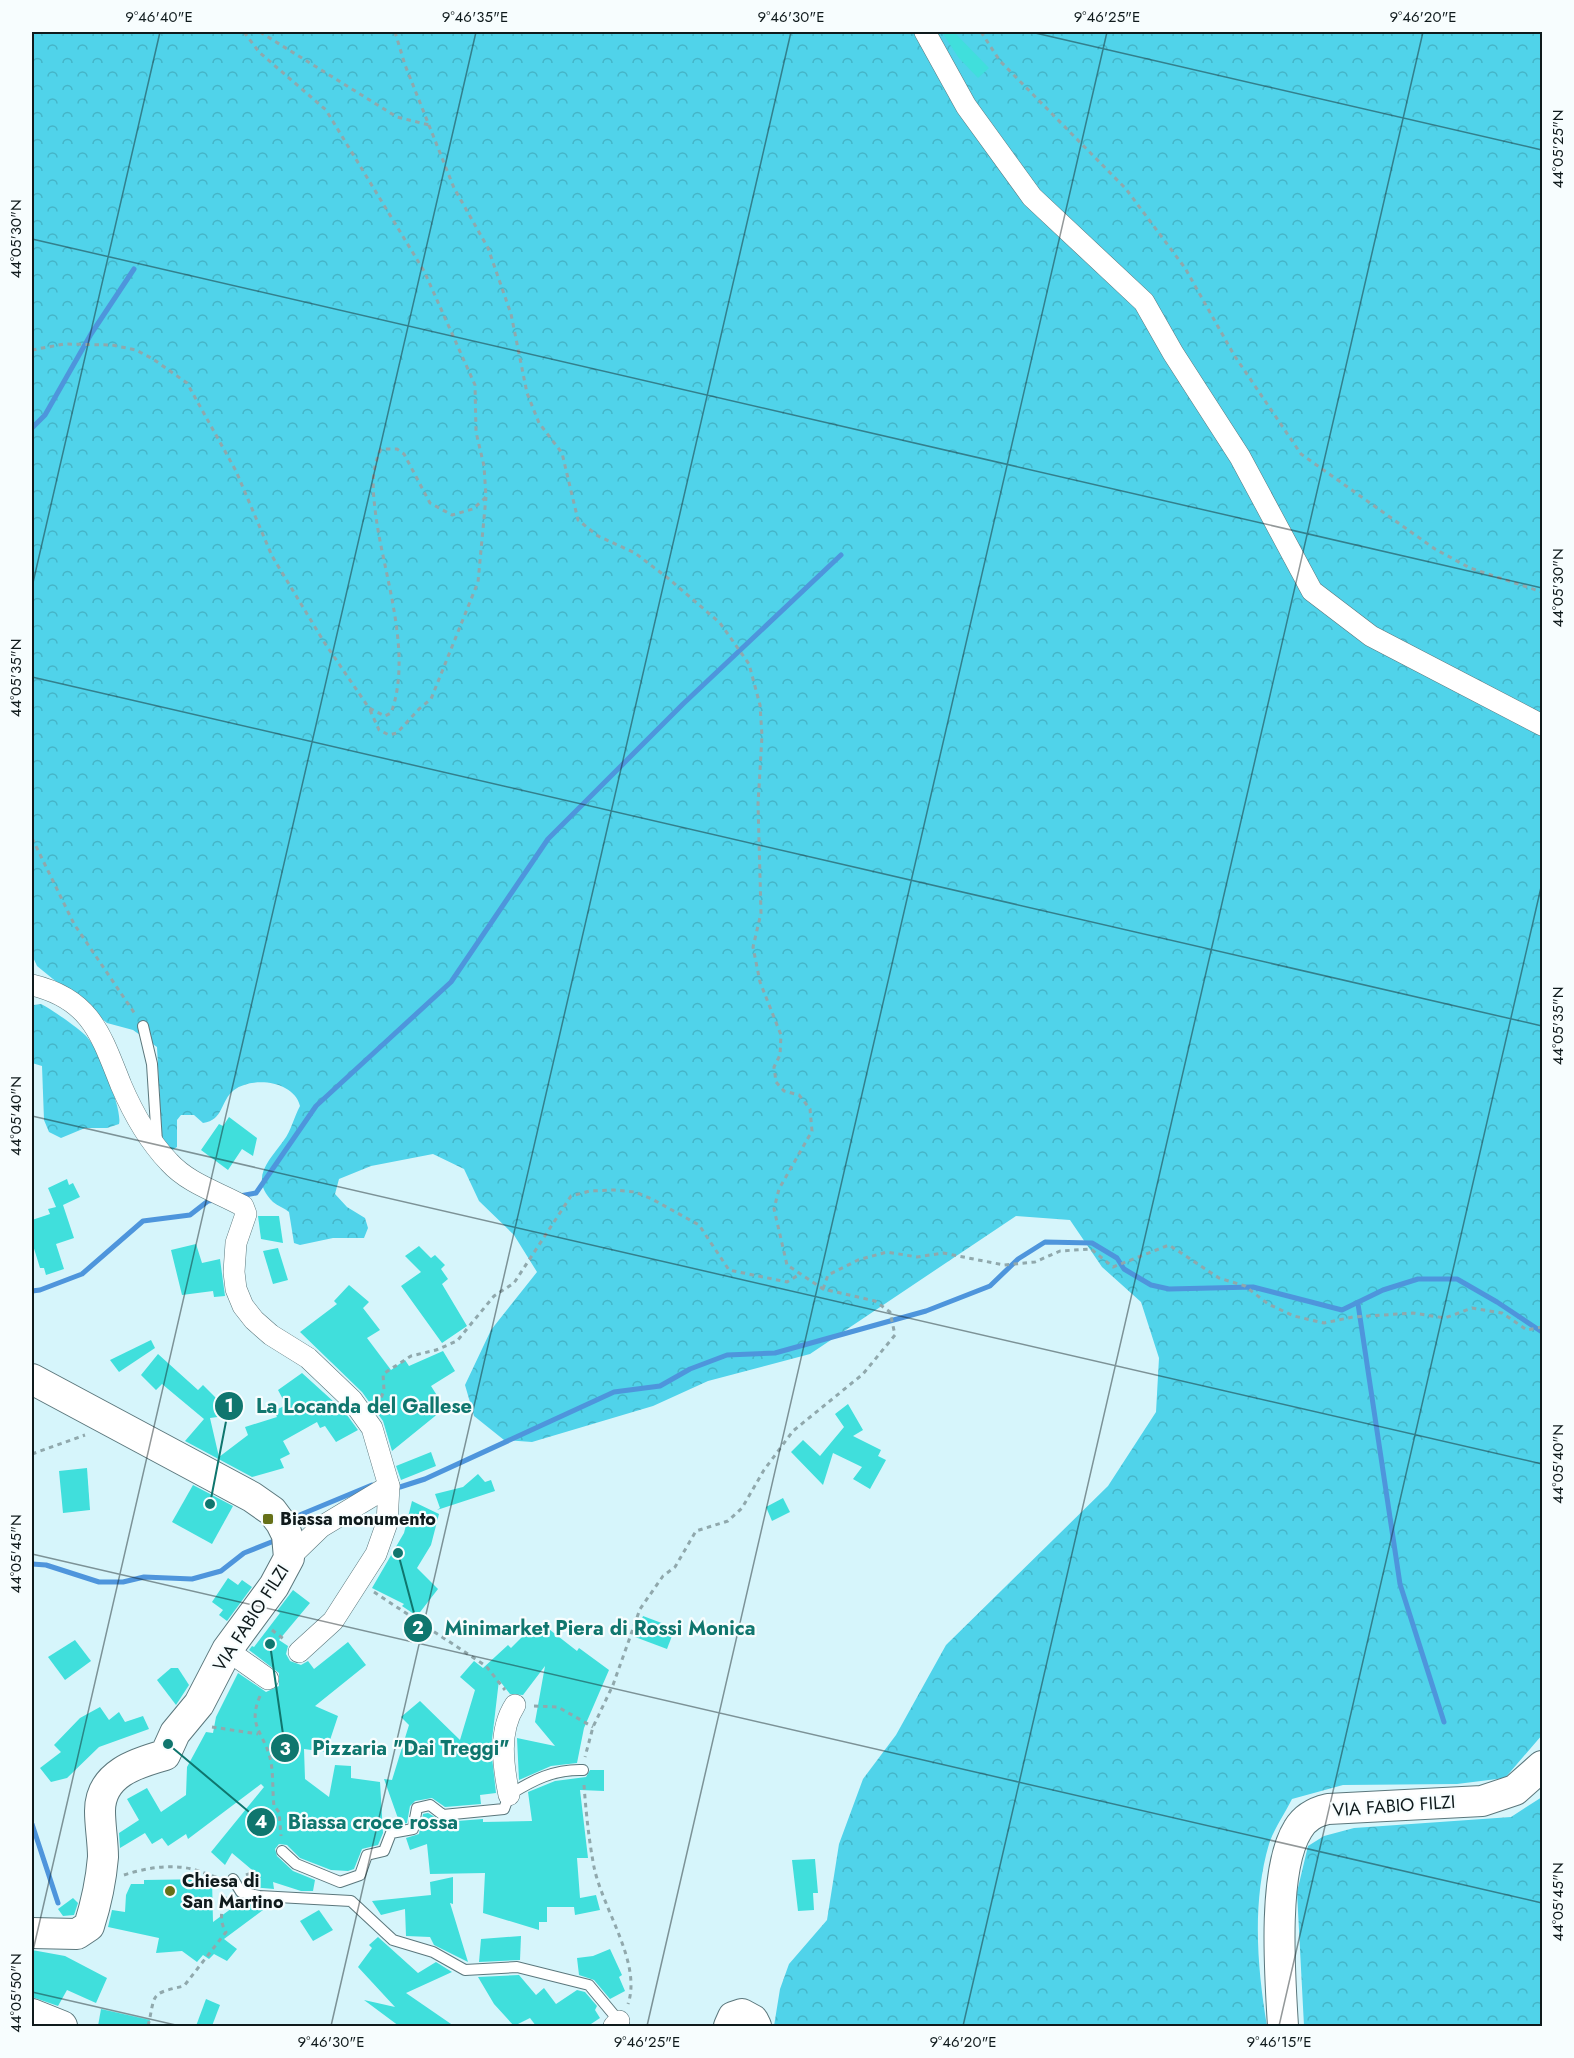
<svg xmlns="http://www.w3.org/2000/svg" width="1574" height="2058" font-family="Jost,sans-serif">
	<defs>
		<pattern id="forest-crowns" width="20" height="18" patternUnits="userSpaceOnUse" patternTransform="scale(1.5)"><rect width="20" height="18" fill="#50d3ea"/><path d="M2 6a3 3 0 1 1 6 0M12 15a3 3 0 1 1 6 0" fill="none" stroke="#45b5c8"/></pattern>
	</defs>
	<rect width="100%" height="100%" fill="#d6f5fb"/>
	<g fill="url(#forest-crowns)">
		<path d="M32 32H1542V1735L1505 1778 1457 1784 1343 1785 1292 1799C1285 1813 1274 1829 1269 1844 1252 1902 1257 1967 1267 2026H774L780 1989 789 1964 827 1920 839 1844 863 1779 896 1735 946 1645 1108 1486 1156 1412 1159 1358 1141 1302 1102 1267 1070 1220 1016 1216 810 1354 708 1381 653 1406 532 1442 504 1440 474 1416 465 1385 491 1330 537 1272 514 1235 479 1201 464 1169 433 1154 371 1166 339 1179 335 1194 347 1207 365 1218 368 1228 364 1238H333L300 1245 294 1243 289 1212C284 1208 278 1206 273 1202 249 1178 269 1161 284 1140 291 1131 294 1117 300 1106 294 1081 253 1076 234 1090 220 1101 224 1120 203 1123L194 1115H181L177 1120V1147L172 1150 162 1143 157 1047 133 1030 107 1023 37 966 32 955Z"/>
		<path d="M41 1004C51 1009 80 1029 87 1037 98 1048 123 1110 119 1124L107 1128H85L61 1138 49 1132 44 1120 42 1066 32 1063V1010L34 1005Z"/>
		<path d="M1542 1797V2026H1304L1297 1892 1308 1846 1324 1836 1354 1828 1511 1817Z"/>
	</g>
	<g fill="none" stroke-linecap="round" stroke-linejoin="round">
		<g stroke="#4e95dc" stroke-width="5">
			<path d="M32 428 45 415 91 334 134 269"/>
			<path d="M240 1196 256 1193 316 1106 451 982 548 839 683 704 841 555"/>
			<path d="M32 1291 40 1290 82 1274 143 1221 190 1215 208 1201 216 1200"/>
			<path d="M1358 1304 1400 1584 1444 1722"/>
			<path d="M400 1487 425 1479 614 1392 660 1386 690 1369 727 1355 775 1353 926 1311 990 1286 1018 1259 1045 1242 1092 1243 1117 1258 1124 1269 1151 1285 1169 1289 1253 1287 1342 1310 1383 1290 1418 1279H1457L1497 1302 1542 1332"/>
			<path d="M290 1519 372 1485"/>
			<path d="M32 1564 46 1565 99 1582H123L144 1577 192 1579 221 1571 244 1553 279 1539"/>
			<path d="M32 1824 58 1903"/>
		</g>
	</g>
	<g fill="#40dfdc">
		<path d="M942 32H954L989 68 978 78 958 57Z"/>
		<path d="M229 1117 257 1138 253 1156 242 1149 228 1170 201 1150 219 1124 223 1126Z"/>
		<path d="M67 1179 69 1185 73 1183 80 1197 63 1205 74 1238 56 1244 64 1269 46 1275 44 1268H40L32 1242V1220L50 1214 48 1209 56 1207 48 1188Z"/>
		<path d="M258 1216H279L283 1243 261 1239Z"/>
		<path d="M196 1244 202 1263 220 1259 225 1296 214 1297 213 1291 182 1295 171 1250Z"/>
		<path d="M419 1246 431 1258 435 1255 445 1265 441 1269 448 1279 442 1284 467 1326 442 1343 401 1286 421 1272 405 1256Z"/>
		<path d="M278 1248 288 1280 273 1284 263 1251Z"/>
		<path d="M349 1285 369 1302 363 1308 380 1330 367 1338 391 1370 405 1360 409 1366 443 1351 455 1371 431 1386 445 1408 392 1451 383 1421 362 1392 300 1332 337 1304 334 1301Z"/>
		<path d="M151 1340 155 1348 119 1372 110 1360Z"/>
		<path d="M158 1354 198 1390 203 1385 220 1402 229 1400 233 1415 210 1418 219 1457 248 1435 245 1427 277 1417 274 1411 286 1405 278 1390 302 1373 344 1411 358 1430 336 1442 325 1426 320 1428 317 1422 283 1441 290 1454 280 1459 284 1468 252 1477 185 1441 204 1419 162 1384 156 1390 141 1375Z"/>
		<path d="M848 1404 863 1430 853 1436 881 1450 878 1456 886 1460 870 1489 853 1479 862 1467 833 1453 823 1485 791 1452 803 1440 820 1456 844 1427 835 1414Z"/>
		<path d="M431 1452 436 1466 401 1480 396 1466Z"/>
		<path d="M87 1468 90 1510 63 1513 59 1471Z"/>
		<path d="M478 1474 485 1482 491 1480 495 1491 437 1510 440 1508 435 1494 463 1487Z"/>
		<path d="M193 1485 233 1506 212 1544 172 1522Z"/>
		<path d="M783 1498 790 1512 772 1521 766 1507Z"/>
		<path d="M412 1501 439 1514 431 1545 417 1568 438 1589 417 1616 402 1606 404 1604 372 1588 404 1533Z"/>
		<path d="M228 1578 238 1585 242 1580 252 1587 227 1621 219 1615 223 1610 212 1602Z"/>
		<path d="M293 1590 310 1603 279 1640 288 1646 286 1654 290 1661 301 1665 308 1661 314 1669 348 1642 366 1665 315 1706 338 1716 326 1752 304 1749 305 1779 329 1797 335 1765 351 1766V1778L380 1782 383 1833 378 1845 362 1849 354 1869 348 1871 331 1870 300 1858 287 1845 279 1844 275 1849 277 1856 293 1871 315 1880 313 1891H301L273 1882 274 1889 252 1887 257 1874 232 1853 225 1865 211 1852 264 1787 261 1784 188 1839 186 1834 168 1846 162 1838 152 1844 145 1833 120 1848 119 1833 139 1820 127 1799 147 1788 161 1812 186 1795 187 1767 206 1732 213 1733 216 1717 238 1673 266 1692 279 1686V1673L249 1650 252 1646 254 1647 280 1613 277 1611Z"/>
		<path d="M643 1616 675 1628 667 1649 635 1637Z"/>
		<path d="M545 1626 577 1651 579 1648 609 1670 584 1728 577 1763 551 1766 519 1780 517 1738 555 1746 535 1722 545 1666 523 1695 510 1694 499 1680 491 1748 496 1793 480 1795 481 1804 445 1807 432 1798 415 1801 410 1806 407 1823 400 1824 384 1779 392 1780 409 1725 401 1717 420 1701 460 1740 475 1690 460 1677 474 1661 483 1668 508 1645 511 1648 530 1629 537 1636Z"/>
		<path d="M75 1640 91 1661 65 1680 48 1657Z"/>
		<path d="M171 1668H178L189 1685 176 1705 157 1680Z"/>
		<path d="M100 1707 109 1720 119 1712 125 1722 143 1716 149 1729 99 1747 67 1778 51 1782 40 1768 61 1752 54 1745 80 1718Z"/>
		<path d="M590 1770H604V1791L580 1790 588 1858H577L580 1898 596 1895 600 1910 575 1915 574 1907H547V1922H539V1930L483 1913 485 1873 430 1874 427 1844 410 1850 406 1838 419 1834 423 1814 428 1813 444 1822 483 1819V1822L532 1821 528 1792 555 1781 586 1777Z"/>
		<path d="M815 1859 818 1893H813L814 1910 798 1911 792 1860Z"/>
		<path d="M453 1877V1904L450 1903 468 1962 434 1945 430 1937 406 1936 405 1909 381 1915 372 1901 431 1895 430 1882Z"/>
		<path d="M212 1879 213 1922 243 1900 276 1904V1908L263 1910 224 1939 237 1949 227 1961 214 1954 209 1959 203 1955 197 1962 182 1951 156 1953 159 1938 108 1927 112 1910 125 1912 126 1895 131 1884H144V1880Z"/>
		<path d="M73 1898 78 1903 74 1915 63 1916 58 1909Z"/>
		<path d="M319 1910 333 1930 313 1941 300 1921Z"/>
		<path d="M521 1936 520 1960 479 1962 481 1939Z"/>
		<path d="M378 1937 418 1973 436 1962 452 1972 406 1993 454 2026H399L364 2000 395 2007 358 1967 372 1948 369 1945Z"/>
		<path d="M610 1949 622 1975 619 1977 625 1991 610 1999 594 1980 579 1975 577 1958 593 1956Z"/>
		<path d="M32 1950 65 1956 107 1978 96 2003 67 1990 58 2006 32 1997Z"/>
		<path d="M519 1975 536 1995 544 1988 556 2004 577 1990 585 1992 597 2006 595 2010 600 2018 588 2026H536L530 2018 514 2026 494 2004 478 1977Z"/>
		<path d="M206 1999 220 2005 212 2026H196Z"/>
		<path d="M101 2009 150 2020 149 2026H98Z"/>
	</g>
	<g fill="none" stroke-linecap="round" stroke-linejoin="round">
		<g stroke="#5b777c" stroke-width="12">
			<g id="lane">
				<path d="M143 1026 152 1064 157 1142"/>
				<path d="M282 1851 296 1864 340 1882 360 1875 367 1855 384 1851 391 1833 413 1829 417 1808 430 1805 443 1815 504 1809 509 1795C533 1780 554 1769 583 1770"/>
				<path d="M233 1879 241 1892 259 1896 351 1901 393 1940 433 1952 465 1970 517 1967 589 1985 619 2021"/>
			</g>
		</g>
		<g stroke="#5b777c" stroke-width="22">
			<g id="street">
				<path d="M925 32 966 106 1032 197 1144 302 1173 353 1240 457 1312 591 1371 636 1542 725"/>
				<path d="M32 985C91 999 101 1035 121 1085 133 1113 148 1140 169 1162 189 1184 218 1192 243 1206L246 1214 236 1243 234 1272 236 1289 243 1306 254 1320 271 1335 308 1358 352 1400 372 1428 389 1486 387 1523 376 1554 333 1621 299 1652"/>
				<path d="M289 1558 321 1527 389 1486"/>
				<path d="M227 1650 268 1679"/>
				<path d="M509 1795C503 1765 498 1731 515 1705"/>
				<path d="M614 2026 619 2021"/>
			</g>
		</g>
		<g stroke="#5b777c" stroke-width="32">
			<g id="secondary">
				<path d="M32 1379 252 1497 272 1511 281 1523 287 1535 289 1558 274 1586 227 1650 199 1704 175 1733 165 1755C136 1763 100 1774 100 1811 100 1826 103 1842 103 1857 101 1881 96 1904 89 1926L77 1934 32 1933"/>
				<path d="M32 2014 62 2026"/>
				<path d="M729 2026 733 2017 742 2014 753 2020 756 2026"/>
				<path d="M1283 2026C1280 1977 1272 1870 1298 1829 1305 1817 1315 1812 1328 1809L1482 1801 1515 1790 1542 1766"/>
			</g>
		</g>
		<g stroke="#90a8ac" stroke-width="3" stroke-dasharray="4.5 4.5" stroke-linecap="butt">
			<path d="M260 32 397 117 429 125"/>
			<path d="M395 32 405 65 454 188 488 248 511 314 527 393 539 423 562 453 578 520 598 536 635 553 669 579 720 623 749 664 760 705 762 736 758 804 761 913 753 947 760 982 781 1035 780 1055 774 1067 776 1082 784 1091 799 1095 810 1109 812 1131 779 1189 774 1209 787 1265 823 1289 875 1301 890 1312 895 1335 863 1374 793 1431 764 1470 742 1508 728 1521 696 1531 675 1567 663 1576 640 1609 613 1685 593 1727 585 1757"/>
			<path d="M981 32 1000 61 1126 189 1185 268 1234 355 1301 454 1435 549 1470 568 1542 592"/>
			<path d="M32 350 64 344 112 345 136 350 153 359 187 383 236 471 272 556 324 642 369 708 385 716 391 713C413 654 384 576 376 517 373 493 370 471 381 449H397L404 454 430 503 452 515 473 509 486 497 484 466 476 432 475 385 424 271 326 110 259 52 244 32"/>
			<path d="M370 710 379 730 389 735 397 733 419 709 431 699 478 582 486 497"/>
			<path d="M32 838 74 924 135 1014"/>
			<path d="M823 1289 828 1275 858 1260 887 1252 917 1257 943 1253 1004 1265 1035 1262 1060 1251 1091 1249 1113 1267 1169 1245 1219 1278 1245 1286 1268 1304 1294 1316 1324 1323 1353 1317 1413 1313 1445 1318 1472 1308 1502 1313 1527 1330 1542 1327"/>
			<path d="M378 1406 384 1390 383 1374 411 1356 436 1350 457 1341 494 1296 514 1283 571 1196 590 1191 614 1190 635 1192 652 1199 699 1225 729 1270 787 1282 800 1274"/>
			<path d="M32 1454 85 1435"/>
			<path d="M374 1592 486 1666 505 1690"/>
			<path d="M272 1630 285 1640"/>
			<path d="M260 1696C248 1724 261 1730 269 1754 274 1769 272 1790 274 1806L279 1812 281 1836"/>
			<path d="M534 1706 558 1707 593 1727"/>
			<path d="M212 1727 258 1734"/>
			<path d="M584 1785C586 1812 589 1841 594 1867 603 1910 642 1963 628 2004"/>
			<path d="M124 1875C145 1868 170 1864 192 1869 201 1871 210 1876 220 1878"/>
			<path d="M246 1875 254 1872"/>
			<path d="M148 2026C156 1994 148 1994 184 1986L226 1932C218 1919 222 1908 227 1895"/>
		</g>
		<use href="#lane" stroke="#fff" stroke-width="10"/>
		<use href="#street" stroke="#fff" stroke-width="21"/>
		<use href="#secondary" stroke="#fff" stroke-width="30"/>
	</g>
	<path fill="none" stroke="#0f1a1c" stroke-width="1.5" stroke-opacity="0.45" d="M1031 32 1542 150M32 239 1542 588M32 587 160 32M32 677 1542 1026M32 1116 1542 1464M32 1554 1542 1903M32 1955 476 32M32 1992 180 2026M331 2026 791 32M647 2026 1107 32M963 2026 1423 32M1279 2026 1542 883"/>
	<g fill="#667018" stroke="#f7fdfe" stroke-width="2">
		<rect x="262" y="1513" width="12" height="12" rx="3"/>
		<circle cx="170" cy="1891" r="6"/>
	</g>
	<g text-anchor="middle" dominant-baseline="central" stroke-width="4.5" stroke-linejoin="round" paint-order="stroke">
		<g font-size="18" font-weight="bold" fill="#0f1a1c" stroke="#f7fdfe" text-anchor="start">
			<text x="280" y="1519">Biassa monumento</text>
			<text x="182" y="1881">Chiesa di<tspan x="182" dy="21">San Martino</tspan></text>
		</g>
		<g font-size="18" fill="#0f1a1c" stroke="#f7fdfe">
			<text transform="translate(251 1618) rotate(-57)">VIA FABIO FILZI</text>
			<text transform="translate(1394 1806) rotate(-4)">VIA FABIO FILZI</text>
		</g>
	</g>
	<path fill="none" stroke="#0f766e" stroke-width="2" d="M210 1504L229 1406M398 1553L418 1628M270 1644L285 1748M168 1744L261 1822"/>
	<g fill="#0f766e" stroke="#f7fdfe" stroke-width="2">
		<circle cx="210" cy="1504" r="6"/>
		<circle cx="398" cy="1553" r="6"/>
		<circle cx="270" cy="1644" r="6"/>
		<circle cx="168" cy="1744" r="6"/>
		<circle cx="229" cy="1406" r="15"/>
		<circle cx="418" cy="1628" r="15"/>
		<circle cx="285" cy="1748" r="15"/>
		<circle cx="261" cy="1822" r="15"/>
	</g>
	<g font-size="18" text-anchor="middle" font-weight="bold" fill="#fff">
		<text x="229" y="1412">1</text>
		<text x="418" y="1634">2</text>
		<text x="285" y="1755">3</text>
		<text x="261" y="1828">4</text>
	</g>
	<g font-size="20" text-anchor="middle" font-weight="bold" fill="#0f766e" stroke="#f7fdfe" stroke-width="4.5" stroke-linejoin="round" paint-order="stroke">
		<text x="364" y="1413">La Locanda del Gallese</text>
		<text x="600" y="1635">Minimarket Piera di Rossi Monica</text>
		<text x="411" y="1755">Pizzaria "Dai Treggi"</text>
		<text x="373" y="1829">Biassa croce rossa</text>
	</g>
	<rect width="1574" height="2058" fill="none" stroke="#f7fdfe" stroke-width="66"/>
	<rect x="33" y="33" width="1508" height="1992" fill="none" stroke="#0f1a1c" stroke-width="2"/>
	<g font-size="15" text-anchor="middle" fill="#0f1a1c">
		<text x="159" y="22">9°46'40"E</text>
		<text x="475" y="22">9°46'35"E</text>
		<text x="791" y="22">9°46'30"E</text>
		<text x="1107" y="22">9°46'25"E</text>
		<text x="1423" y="22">9°46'20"E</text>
		<text transform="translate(1558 149) rotate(-90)" y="5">44°05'25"N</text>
		<text transform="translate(16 239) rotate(-90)" y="5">44°05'30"N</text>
		<text transform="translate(1558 588) rotate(-90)" y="5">44°05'30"N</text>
		<text transform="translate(16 678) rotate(-90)" y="5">44°05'35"N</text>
		<text transform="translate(1558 1026) rotate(-90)" y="5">44°05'35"N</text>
		<text transform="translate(16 1116) rotate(-90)" y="5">44°05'40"N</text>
		<text transform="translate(1558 1464) rotate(-90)" y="5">44°05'40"N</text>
		<text transform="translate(16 1554) rotate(-90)" y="5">44°05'45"N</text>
		<text transform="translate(1558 1902) rotate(-90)" y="5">44°05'45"N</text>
		<text transform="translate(16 1993) rotate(-90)" y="5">44°05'50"N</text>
		<text x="331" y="2047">9°46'30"E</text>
		<text x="647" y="2047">9°46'25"E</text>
		<text x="963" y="2047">9°46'20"E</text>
		<text x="1279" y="2047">9°46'15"E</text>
	</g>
</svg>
